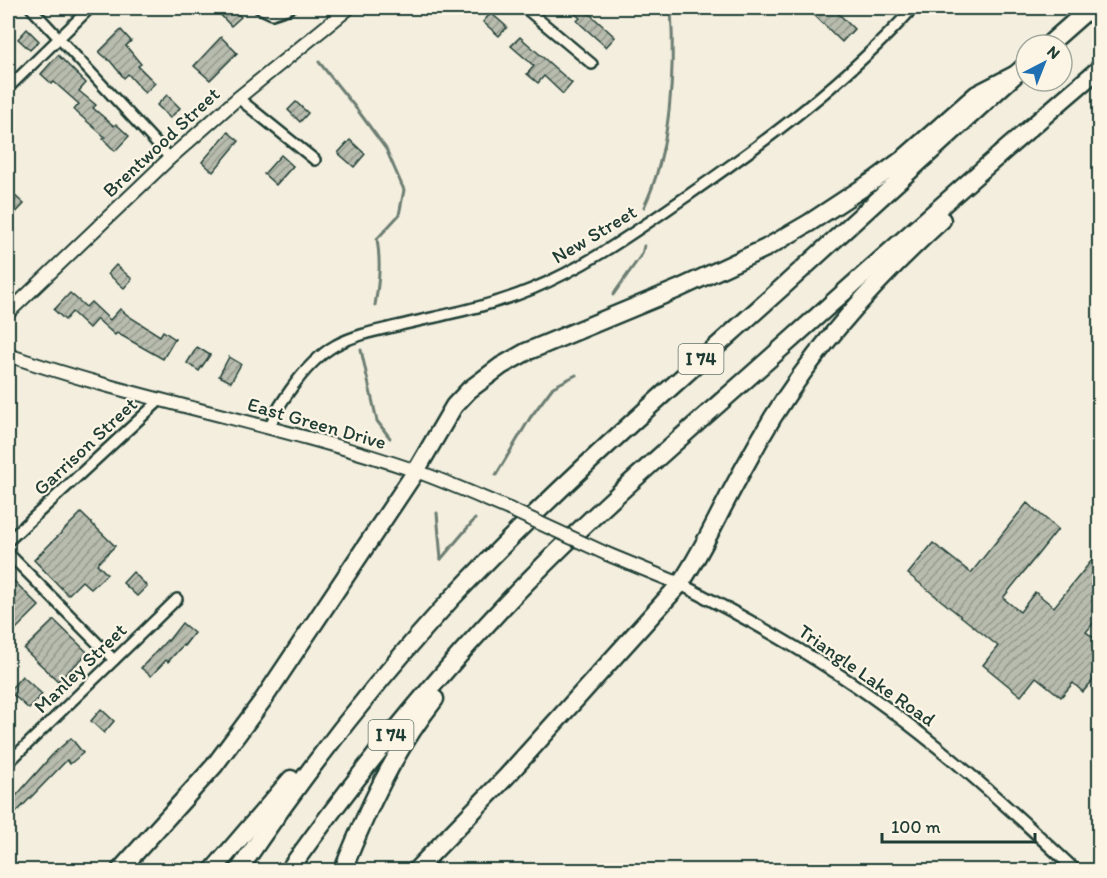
<svg xmlns="http://www.w3.org/2000/svg" width="1107" height="878" font-family="Itim,sans-serif">
	<defs>
		<pattern id="building-hatch" width="6" height="6" patternUnits="userSpaceOnUse" patternTransform="scale(1.5)"><rect width="6" height="6" fill="#b8bcae"/><path d="M-1 1l2-2M0 6l6-6M5 7l2-2" fill="none" stroke="#959a8e"/></pattern>
	</defs>
	<rect width="100%" height="100%" fill="#f3eede"/>
	<filter id="ink" filterUnits="userSpaceOnUse"><feTurbulence type="fractalNoise" baseFrequency=".0167" numOctaves="2"/><feDisplacementMap in="SourceGraphic" scale="12" xChannelSelector="R" yChannelSelector="G"/><feConvolveMatrix kernelMatrix="1 2 1 2 8 2 1 2 1" color-interpolation-filters="sRGB"/></filter>
	<g filter="url(#ink)">
		<g fill="none" stroke-linecap="round" stroke-linejoin="round">
			<g stroke="#6c7d72" stroke-width="3">
				<path d="M319 62 359 112 386 149 404 190 399 215 377 239C381 263 379 282 375 305"/>
				<path d="M644 207C671 151 675 70 671 8"/>
				<path d="M613 295 642 254 644 246"/>
				<path d="M361 350 377 421 390 438"/>
				<path d="M496 475 530 418 553 387 576 375"/>
				<path d="M437 513 441 559"/>
				<path d="M441 559 475 519"/>
			</g>
		</g>
		<g fill="url(#building-hatch)" stroke="#1f3d34" stroke-width="1.5">
			<path d="M214 8H232L241 17 231 26Z"/>
			<path d="M568 8H583L615 37 606 47 577 21 580 18Z"/>
			<path d="M807 8H842L837 12 854 29 842 42Z"/>
			<path d="M491 13 507 27 499 36 483 22Z"/>
			<path d="M27 29 39 41 30 50 18 39Z"/>
			<path d="M121 30 131 41 126 46 141 64 138 66 155 83 145 93 128 74 124 78 111 62 99 52Z"/>
			<path d="M221 37 237 53 210 80 194 66Z"/>
			<path d="M520 37 572 83 563 94 544 76 538 83 527 74 534 66 511 46Z"/>
			<path d="M58 55 86 83 79 91 96 105 93 108 114 126 116 124 129 136 115 151 103 139 105 137 74 110 79 104 54 82 52 84 41 74Z"/>
			<path d="M167 95 180 108 170 118 157 105Z"/>
			<path d="M296 102 308 113 300 122 288 110Z"/>
			<path d="M228 132 239 141 213 172 202 162Z"/>
			<path d="M350 140 365 154 354 167 338 153Z"/>
			<path d="M281 155 293 166 276 185 264 174Z"/>
			<path d="M13 194 24 204 8 221V200Z"/>
			<path d="M116 265 132 279 124 288 108 274Z"/>
			<path d="M70 293 86 307 91 302 110 320 120 309 130 317 160 336 163 331 175 339 163 359 117 333 115 335 97 319 89 328 72 312 65 320 54 310Z"/>
			<path d="M197 347 210 355 199 371 187 363Z"/>
			<path d="M229 357 241 364 231 382 219 376Z"/>
			<path d="M1027 503 1058 529 1003 598 1020 612 1035 592 1054 607 1100 550V615L1086 632 1100 642V650L1093 658 1100 663V672L1083 692 1073 683 1061 697 1036 677 1021 696 983 665 998 646 908 574 933 543 971 573Z"/>
			<path d="M81 513 115 546 97 564 107 574 91 589 82 581 68 595 34 560Z"/>
			<path d="M133 572 147 586 137 596 123 583Z"/>
			<path d="M8 575 39 606 15 630 8 622Z"/>
			<path d="M54 620 88 653 58 681 24 649Z"/>
			<path d="M182 623 194 633 184 646 183 645 168 662 166 660 151 676 141 668 167 640 168 641Z"/>
			<path d="M22 676 42 694 29 709 9 691Z"/>
			<path d="M101 709 114 721 104 733 91 721Z"/>
			<path d="M71 738 83 753 70 764 67 760 8 821V805L53 754Z"/>
		</g>
		<g fill="none" stroke-linecap="round" stroke-linejoin="round">
			<g stroke="#1f3d34" stroke-width="14">
				<g id="minor">
					<path d="M31 8 170 158"/>
					<path d="M259 8 272 14 290 8"/>
					<path d="M525 8 592 64"/>
					<path d="M8 88 90 8"/>
					<path d="M238 98 315 160"/>
					<path d="M270 428C274 413 282 402 291 389 303 372 318 355 336 345 355 335 376 331 397 326 442 315 489 307 532 289 588 266 637 230 687 196 768 140 847 81 913 8"/>
					<path d="M8 541 159 401"/>
					<path d="M8 553 114 660"/>
					<path d="M8 763 177 599"/>
				</g>
			</g>
			<g stroke="#1f3d34" stroke-width="15">
				<path id="tertiary" d="M680 584C729 609 777 635 824 665 915 722 997 796 1075 870"/>
			</g>
			<g stroke="#1f3d34" stroke-width="16">
				<g id="secondary">
					<path d="M8 313 170 158 238 98 349 8"/>
					<path d="M8 355C141 401 282 425 416 471 447 482 478 496 509 509"/>
					<path d="M607 554 680 584"/>
				</g>
			</g>
			<g stroke="#1f3d34" stroke-width="21">
				<g id="motorway">
					<path d="M1048 45 1090 8"/>
					<path d="M120 870 214 766 263 700 416 471 454 406 469 390 501 366 526 352 678 289 766 248 809 223 876 179 903 159 977 94 1016 74"/>
					<path d="M213 870 291 779"/>
					<path d="M239 870C303 775 374 683 452 598 557 486 673 386 787 283 867 210 946 137 1026 65"/>
					<path d="M289 870C355 778 425 690 503 607 590 514 689 431 785 345 889 252 993 159 1100 68"/>
					<path d="M343 870C367 810 394 751 435 699"/>
					<path d="M416 870 506 777 680 584C695 563 706 540 718 517 735 483 754 449 773 417 819 343 878 278 942 220"/>
				</g>
			</g>
			<use href="#minor" stroke="#fcf5e5" stroke-width="9"/>
			<use href="#tertiary" stroke="#fcf5e5" stroke-width="10"/>
			<use href="#secondary" stroke="#fcf5e5" stroke-width="12"/>
			<use href="#motorway" stroke="#fcf5e5" stroke-width="16"/>
			<g stroke="#1f3d34" stroke-width="16" stroke-linecap="butt">
				<path id="secondary-bridge" d="M509 509 607 554"/>
			</g>
			<use href="#secondary-bridge" stroke="#fcf5e5" stroke-width="12"/>
		</g>
	</g>
	<g text-anchor="middle" dominant-baseline="central" stroke-width="4.5" stroke-linejoin="round" paint-order="stroke">
		<g fill="#fcf5e5" stroke="#617469" stroke-width="1.5">
			<rect x="678.5" y="344" width="45" height="30" rx="4.5"/>
			<rect x="368.5" y="720" width="45" height="30" rx="4.5"/>
		</g>
		<g font-size="18" font-weight="bold" fill="#1f3d34">
			<text x="701" y="359">I 74</text>
			<text x="391" y="735">I 74</text>
		</g>
		<g font-size="20" fill="#1f3d34" stroke="#fcf5e5">
			<text transform="translate(161 142) rotate(-43)">Brentwood Street</text>
			<text transform="translate(594 234) rotate(-31)">New Street</text>
			<text transform="translate(317 423) rotate(16)">East Green Drive</text>
			<text transform="translate(85 446) rotate(-43)">Garrison Street</text>
			<text transform="translate(80 668) rotate(-44)">Manley Street</text>
			<text transform="translate(867 675) rotate(35)">Triangle Lake Road</text>
		</g>
	</g>
	<rect width="1107" height="878" fill="none" stroke="#fcf5e5" stroke-width="30"/>
	<rect x="15" y="15" width="1077" height="848" fill="none" stroke="#1f3d34" stroke-width="2" filter="url(#ink)"/>
	<g transform="translate(1044 63) rotate(42)"><circle r="28" fill="#fcf5e5" stroke="#a4ab9e" stroke-width="1.5"/>
	<path d="M0-4.5L10 22L0 15L-10 22Z" fill="#1f6fb2"/>
	<text y="-9" font-size="16" font-weight="bold" text-anchor="middle" fill="#1f3d34">N</text>
	</g>
	<path d="M882 833v9h153v-9" fill="none" stroke="#1f3d34" stroke-width="3"/>
	<text x="891" y="833" font-size="18" fill="#1f3d34" stroke="#fcf5e5" stroke-width="4.5" paint-order="stroke">100 m</text>
</svg>
